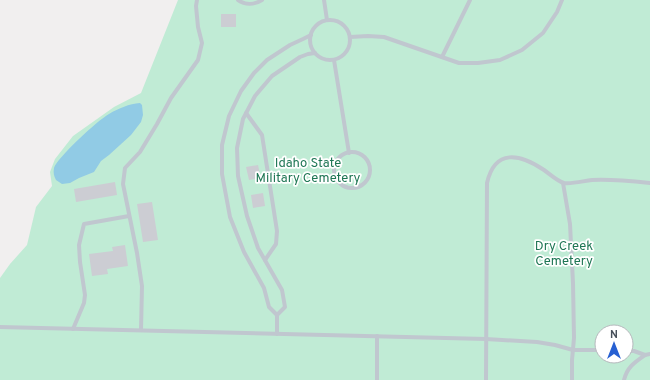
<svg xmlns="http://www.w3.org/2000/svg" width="650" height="380" font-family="Overpass,sans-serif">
	<rect width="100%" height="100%" fill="#f1efef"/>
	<path fill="#c0ebd5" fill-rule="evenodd" d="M178 0H650V380H0V278L10 264 27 245 36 207 52 186 50 172 55 159 73 136 114 107 141 93ZM602 332H626V356H602Z"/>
	<path fill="#91cbe5" d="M140 103 142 105 143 115 141 122 131 135 109 155 101 161 94 172 79 178 70 183 62 184 56 180C54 176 53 173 54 168 57 158 98 120 109 114 119 108 129 104 140 103Z"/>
	<g fill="#cccdd3">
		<rect x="221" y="14" width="15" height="13"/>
		<path d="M258 165 261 178 249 180 246 167Z"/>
		<path d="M115 182 117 195 76 202 74 189Z"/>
		<path d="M263 193 265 206 253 208 251 195Z"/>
		<path d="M152 202 158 240 143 242 137 204Z"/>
		<path d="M125 245 128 266 107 269 108 274 92 276 89 254 113 251 112 247Z"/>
	</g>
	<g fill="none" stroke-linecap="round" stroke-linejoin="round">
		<g stroke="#c0c7cf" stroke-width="4">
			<path d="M238 0C245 5 254 5 262 0"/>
			<path d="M324 0 327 20"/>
			<circle cx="330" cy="40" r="20"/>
			<path d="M350 37 368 36 384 37 459 63H478L500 60 522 50 543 33 557 12 562 0"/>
			<path d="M442 57 470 0"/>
			<path d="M334 60 349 153"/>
			<path d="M246 113 262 135 277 231 276 244 265 260"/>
			<circle cx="352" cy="170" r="18"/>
			<path d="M563 183 570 224 573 283 574 338 572 360V380"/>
			<path d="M277 315 269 307 264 288 244 252 230 217 222 174V145L229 116 241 91 254 73 267 60 290 45 303 39 311 35"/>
			<path d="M0 327 486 339 537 342 555 345 573 350H602"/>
			<path d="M73 329 84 303 85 295 80 262 79 245 84 224 129 216"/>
			<path d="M141 330 142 286 137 253 123 184 125 168 140 152 157 124 171 98 198 60 202 43 198 27 196 6 197 0"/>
			<path d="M277 334V315L285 307 282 290 258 248 247 216 238 176 237 148 243 119 255 96 272 76 300 57 308 54 315 53"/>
			<path d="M377 336V380"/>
			<path d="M626 351H634L645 355 650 354"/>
			<path d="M486 380 487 183C495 148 520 154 544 170 550 174 557 181 564 183 573 184 583 181 592 180 611 179 631 181 650 183"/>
			<path d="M624 380C627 367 635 362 645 355"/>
		</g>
	</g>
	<g text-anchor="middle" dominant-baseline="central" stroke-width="3.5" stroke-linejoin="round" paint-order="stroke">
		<g font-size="13" fill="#1e7654" stroke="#fff">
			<text x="308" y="164">Idaho State<tspan x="308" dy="15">Military Cemetery</tspan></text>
			<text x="564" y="247">Dry Creek<tspan x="564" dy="15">Cemetery</tspan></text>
		</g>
	</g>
	<g transform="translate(614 344)"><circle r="19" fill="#ffffff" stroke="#b6b9bd"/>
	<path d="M0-3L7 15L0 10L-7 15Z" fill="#2760d2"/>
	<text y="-6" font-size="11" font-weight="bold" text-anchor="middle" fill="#48505b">N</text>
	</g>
</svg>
